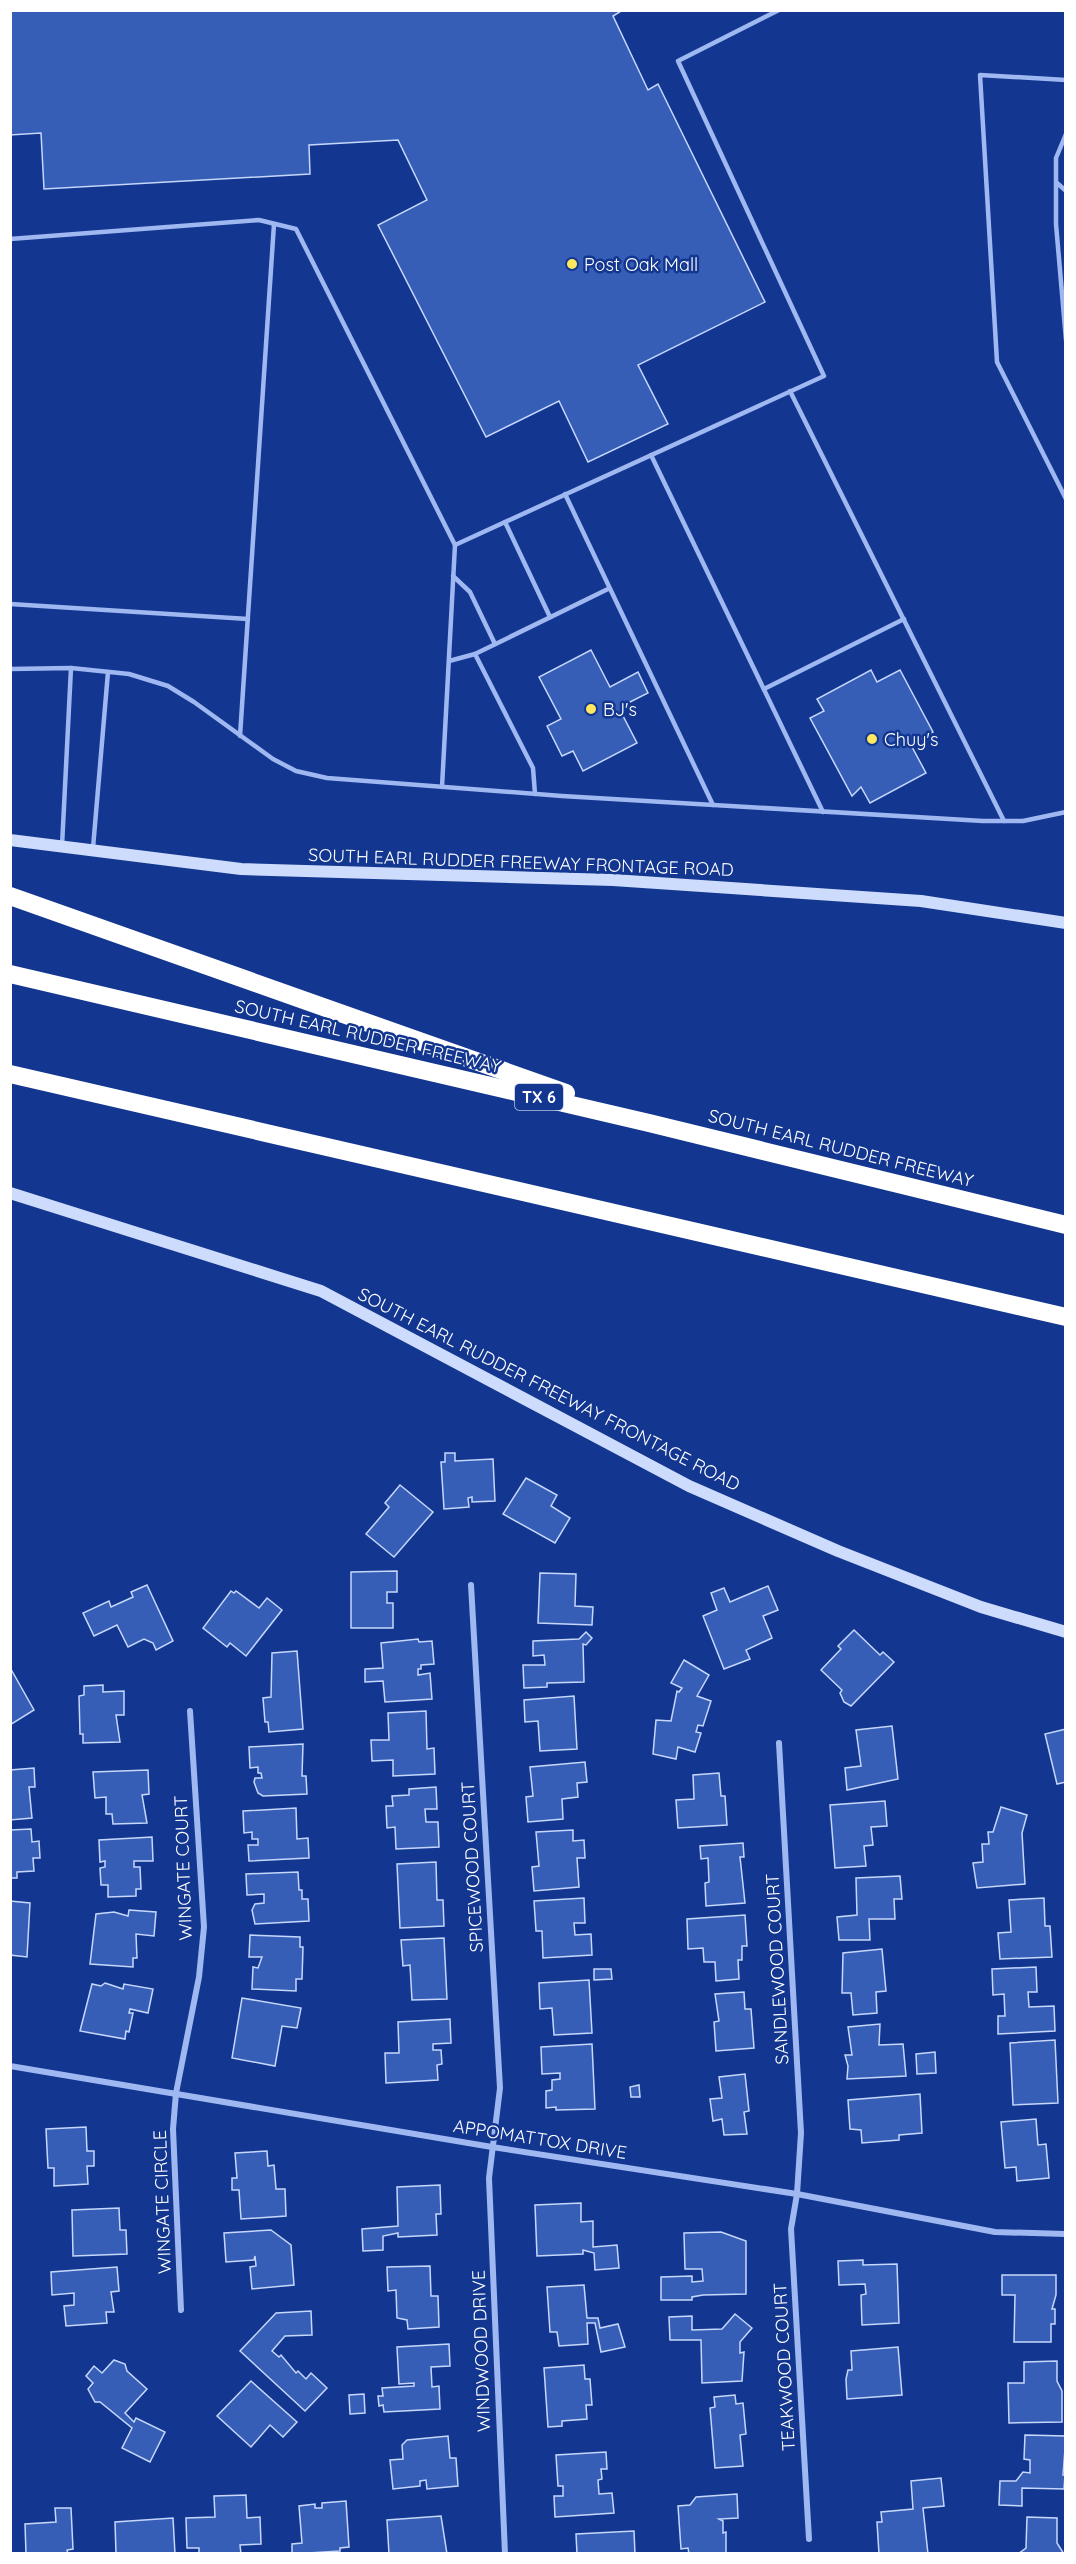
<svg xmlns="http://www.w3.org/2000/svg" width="1076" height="2564" font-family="Quicksand,sans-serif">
	<rect width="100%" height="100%" fill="#133790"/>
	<g fill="#375eb7" stroke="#c6d7fc" stroke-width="1.5">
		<path d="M10 10H623L613 16 648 90 658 84 765 302 638 365 668 424 588 462 559 401 486 437 378 225 427 200 398 140 309 145 310 174 44 189 41 133 10 135Z"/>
		<path d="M591 650 610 687 638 672 648 693 628 703 629 707 621 712 637 743 583 771 573 751 562 756 547 726 561 719 539 677Z"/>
		<path d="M871 670 877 682 900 670 933 732 911 745 926 773 870 803 861 787 852 796 810 718 824 711 817 699Z"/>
		<path d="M445 1453H455V1461L493 1459 495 1501 472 1502V1497L468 1498 469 1507 444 1509 441 1462H445Z"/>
		<path d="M526 1478 557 1495 551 1506 570 1518 555 1543 503 1514Z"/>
		<path d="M400 1485 433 1512 394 1557 366 1534 389 1507 385 1503Z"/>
		<path d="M397 1571V1592H387V1603H393V1628H351V1572Z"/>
		<path d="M540 1573 576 1574 575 1606 593 1607 592 1625 538 1623Z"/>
		<path d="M147 1585 173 1641 156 1650 153 1643 144 1639 128 1647 117 1625 94 1636 83 1613 109 1601 111 1607 133 1597 131 1592Z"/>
		<path d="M768 1586 778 1610 763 1616 772 1638 746 1650 750 1659 724 1669 703 1616 717 1610 711 1593 724 1588 730 1602Z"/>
		<path d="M231 1591 234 1593 236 1591 259 1608 267 1598 282 1610 246 1656 230 1643 227 1647 203 1628Z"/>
		<path d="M854 1630 880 1655 883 1652 894 1662 851 1706 844 1702 840 1693 842 1690 821 1670 841 1649 838 1646Z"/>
		<path d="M586 1632 592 1638 586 1645 583 1644 584 1682 547 1683V1687L524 1688 523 1665H545L544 1655 533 1656V1641L579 1639Z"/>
		<path d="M418 1639 419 1642 432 1641 434 1664 421 1665V1669H418V1675L430 1673 432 1699 385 1702 383 1681 365 1682V1669L383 1668 381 1643Z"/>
		<path d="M297 1651 303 1729 269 1732 268 1722H265L263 1698 271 1697 272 1653Z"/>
		<path d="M684 1660 709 1675 697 1696 711 1701 703 1726 698 1725 696 1732 701 1733 695 1752 678 1747 676 1759 653 1754 656 1720 671 1721 677 1691 679 1692 682 1688 671 1683Z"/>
		<path d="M12 1671 34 1710 10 1725V1672Z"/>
		<path d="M103 1685V1692L124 1691V1715H116L120 1742 83 1743V1734H80L79 1696 84 1695V1686Z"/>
		<path d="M574 1696 577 1749 540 1751 538 1721 525 1722 524 1700Z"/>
		<path d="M426 1711 427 1749 434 1748 435 1774 393 1776V1760L372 1761 371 1740H389L388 1713Z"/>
		<path d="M892 1726 898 1779 847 1790 845 1768 861 1766 856 1730Z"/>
		<path d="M1066 1729V1782L1057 1784 1045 1734Z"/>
		<path d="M303 1744 302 1776H306L307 1794 263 1796 258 1793 254 1782 255 1778H262L261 1773H258V1767L250 1768 249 1747Z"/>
		<path d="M585 1762 587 1782 577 1783 578 1797 562 1799 563 1819 528 1822 526 1797 533 1796 530 1767Z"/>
		<path d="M34 1768 35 1787H29L32 1818 10 1820V1770Z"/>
		<path d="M148 1770 149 1794 142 1795 147 1823 113 1824 112 1814H106V1797L95 1798 93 1772Z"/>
		<path d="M719 1773 721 1796H725L727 1825 678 1828 676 1800 694 1799 693 1775Z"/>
		<path d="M436 1787 437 1809H425L426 1822H438L439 1847 396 1849 395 1827 387 1828 386 1806H393L392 1796 409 1795V1789Z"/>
		<path d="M885 1801 887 1826 871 1827 873 1845 864 1846 866 1866 835 1868 830 1805Z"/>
		<path d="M1001 1807 1027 1815 1022 1833 1025 1884 977 1888 973 1863 983 1862 982 1844H989L988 1832H993Z"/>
		<path d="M296 1808 297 1839 308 1838 309 1858 249 1861 248 1845H258V1839H252V1832L244 1833 243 1811Z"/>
		<path d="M31 1829 32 1842 39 1841 40 1858H33L34 1871 17 1872V1878H10V1830Z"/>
		<path d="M573 1830V1841L584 1840 585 1858H577L579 1887 534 1891 532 1867 539 1866 536 1832Z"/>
		<path d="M152 1837 153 1861H134V1867H140L141 1889H136V1896L108 1897V1885H101L100 1868 105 1867V1861L100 1862 99 1840Z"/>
		<path d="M743 1843 744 1857H740L745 1903 706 1906 705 1883 709 1882 708 1858 701 1859 700 1846Z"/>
		<path d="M436 1862 437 1900H443L444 1926 400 1928 397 1864Z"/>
		<path d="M298 1872 299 1890H302V1899H308L309 1921 255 1924 252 1910 255 1904 264 1903V1894L247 1895 246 1874Z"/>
		<path d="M900 1876 902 1899H894L895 1919H869L870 1940H839L837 1917 857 1915 856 1878Z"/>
		<path d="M584 1898 585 1923H574L575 1935 591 1934 592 1955 543 1958 542 1931H536L534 1901Z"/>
		<path d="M1044 1898 1045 1926H1050L1052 1957 1000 1959 998 1933 1011 1932 1009 1900Z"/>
		<path d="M10 1901 30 1903 27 1957 10 1955Z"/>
		<path d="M129 1910 156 1912 154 1936 136 1934 137 1958H133V1967L90 1964 96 1914 114 1912 128 1916Z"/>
		<path d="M745 1915 747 1946H742V1960H738L739 1979 716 1981 715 1962H704L703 1948 688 1949 687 1919Z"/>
		<path d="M250 1935 300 1937V1947H303L302 1979H296V1991L252 1989 253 1967 258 1968 262 1957H249Z"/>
		<path d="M444 1938 447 1999 412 2000 410 1965 403 1966 401 1940Z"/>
		<path d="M882 1949 886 1991 876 1992 877 2013 853 2015 851 1993H842L843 1953Z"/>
		<path d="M1036 1967 1037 1992H1028L1029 2007 1054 2006 1055 2031 998 2034V2016H1005L1004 1994 993 1995 992 1969Z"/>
		<path d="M594 1969H611L612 1979 594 1980Z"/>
		<path d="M589 1980 592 2033 554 2035 552 2008 540 2009 539 1983Z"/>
		<path d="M105 1983 123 1989 124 1984 153 1989 148 2013 130 2009 129 2013H133L129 2032 126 2031 125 2039 80 2031 92 1984 101 1986Z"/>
		<path d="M744 1992 745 2009H751L754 2048 716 2051 714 2022 719 2021 715 1994Z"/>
		<path d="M242 1998 301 2008 297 2028 282 2026 275 2066 232 2058Z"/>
		<path d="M450 2019 451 2043 433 2044V2050H441L442 2064 437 2065 438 2080 386 2083 385 2053H399L398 2022Z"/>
		<path d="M880 2024 879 2045 903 2044 906 2076 847 2079 848 2066 845 2055H852L848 2027Z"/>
		<path d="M1055 2040 1058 2103 1013 2105 1010 2043Z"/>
		<path d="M592 2044 595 2109 556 2110V2107L546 2108V2091L552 2090V2080L560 2079V2073L542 2074 541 2047Z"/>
		<path d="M935 2052 936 2073 917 2074 916 2054Z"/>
		<path d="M745 2074 749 2111 744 2112 747 2134 724 2135 722 2119 713 2121 710 2099 722 2098 719 2077Z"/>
		<path d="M639 2085 640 2097H631L630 2087Z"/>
		<path d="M920 2094 922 2133 899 2135V2140L862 2143 861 2130 850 2129 848 2100Z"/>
		<path d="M1036 2119 1038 2145 1046 2144 1049 2178 1017 2181 1016 2167 1005 2168 1001 2122Z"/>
		<path d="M86 2127 87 2151H94V2166H87L88 2184 54 2186V2168H48L46 2129Z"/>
		<path d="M267 2151 268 2166 274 2165 276 2189H285L286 2216 241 2219 239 2190H232V2178H237L235 2153Z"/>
		<path d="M440 2185 441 2214H436L437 2235 398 2237V2233L383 2236V2250L363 2251 362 2229 398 2226 397 2187Z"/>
		<path d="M581 2203V2222L593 2221V2247L617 2245 619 2268 595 2270 594 2253 583 2250V2254L537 2256 535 2205Z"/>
		<path d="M119 2208 120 2230H126L127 2254 73 2256 72 2210Z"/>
		<path d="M271 2230 291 2245 294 2285 252 2289 250 2267 256 2266 255 2256 254 2260 226 2262 224 2233Z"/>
		<path d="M721 2232 746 2241V2294L703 2295 692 2297V2300H661V2277L692 2276V2282L703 2281 702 2269H685L684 2233Z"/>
		<path d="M863 2260V2265L897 2264 899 2323 862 2325 861 2295 866 2294 865 2284 839 2285 838 2261Z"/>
		<path d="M430 2266 431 2296H438L439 2327 408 2329 407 2320 397 2318 396 2290 388 2291 387 2267Z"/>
		<path d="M117 2267 119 2291 111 2292 114 2312H106L107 2323 66 2326 64 2306 74 2305V2293L52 2295 51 2272Z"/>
		<path d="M1002 2275H1056V2295L1052 2309H1055V2324H1051V2342H1014L1015 2295H1002Z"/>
		<path d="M584 2285 587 2318H598L600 2328 618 2324 625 2347 601 2352 595 2323H587L588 2344 559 2346 557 2332H550L547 2287Z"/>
		<path d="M311 2311 312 2335 285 2336 272 2351 279 2357 281 2355 296 2373 298 2371 306 2379 311 2373 327 2388 305 2411 240 2351 276 2313Z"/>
		<path d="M735 2314 752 2328 740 2342V2353L744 2352 742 2381 702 2383 701 2340H670L669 2317 692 2316V2330L722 2329Z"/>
		<path d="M449 2344 450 2366 431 2367 432 2387 439 2386 440 2409 384 2412 383 2405 379 2406 378 2396H383L382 2388 414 2386V2383L399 2384 397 2347Z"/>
		<path d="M898 2347 902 2395 847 2399 846 2379 848 2370H852L851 2351Z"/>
		<path d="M114 2360 125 2364 127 2371 147 2389 125 2413 134 2422 136 2418 165 2432 150 2462 122 2448 132 2428 100 2402H95L88 2389 93 2383 86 2376 94 2366 102 2373Z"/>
		<path d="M1057 2361V2381L1062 2391V2422L1009 2423 1008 2383H1024V2362Z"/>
		<path d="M584 2365 585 2379H590L592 2405H586L587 2419 562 2421V2426L548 2427 544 2368Z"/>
		<path d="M251 2381 297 2422 283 2437 270 2425 251 2447 217 2416Z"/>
		<path d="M364 2394 365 2413 350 2414 349 2395Z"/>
		<path d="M735 2395 736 2404 743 2403 746 2434 740 2435 743 2466 715 2468 710 2408 715 2407 714 2397Z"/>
		<path d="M1025 2435 1066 2436 1063 2475H1065L1064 2489 1022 2488V2506L999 2505 1000 2481H1016L1023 2472 1030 2473V2460L1024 2459Z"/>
		<path d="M448 2436 450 2458H456L458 2486 427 2489 426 2480 420 2481V2486L393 2489 390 2460 403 2459 402 2445 407 2440Z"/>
		<path d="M606 2452 607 2469H601L602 2479 598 2480 599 2494 612 2493 614 2513 555 2517 554 2496H563V2486H558L556 2455Z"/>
		<path d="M941 2478 944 2506 923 2508 928 2554H879L877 2522H882L881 2512 913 2509 911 2481Z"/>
		<path d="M737 2494 738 2518 719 2519 723 2521V2533L726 2532V2554H689L688 2548 681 2549 678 2506 690 2505 696 2497Z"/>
		<path d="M246 2495 247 2518 260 2517 261 2544 240 2545 241 2554H199V2548H187L186 2518 215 2517 214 2496Z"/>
		<path d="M346 2501 349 2547 340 2548V2551L292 2554V2544L302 2543 299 2506 315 2504V2508H322V2503Z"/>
		<path d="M55 2508H71L73 2549 67 2550 68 2554H26L25 2524 56 2522Z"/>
		<path d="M441 2516 447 2554H389L387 2520Z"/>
		<path d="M1027 2517 1057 2518V2543L1064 2554H1018L1026 2548Z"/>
		<path d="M173 2518 175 2554H116L115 2522Z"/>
		<path d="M634 2531 635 2554H577L576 2534Z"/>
	</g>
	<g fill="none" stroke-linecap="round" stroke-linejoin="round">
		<g stroke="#9fb8f1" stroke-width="4.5">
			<path d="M1066 80 980 75 997 362 1066 499"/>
			<path d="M1066 134 1056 158V224L1066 340"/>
			<path d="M1057 183 1066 191"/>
			<path d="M10 239 259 220 296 229 455 545 824 376 678 61 779 10"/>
			<path d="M790 391 1004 821"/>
			<path d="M651 455 823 812"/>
			<path d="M565 494 713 805"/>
			<path d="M505 522 550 617"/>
			<path d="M453 576 470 592 495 644"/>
			<path d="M10 604 248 619"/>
			<path d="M449 661 475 654"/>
			<path d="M10 669 71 668 129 674 168 686 194 702 273 759 296 771 327 778 562 796 983 821H1023L1066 812"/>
			<path d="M764 689 904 619"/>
			<path d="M240 736 274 224"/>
			<path d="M442 787 455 545"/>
			<path d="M535 794 533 768 475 654 608 589"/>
			<path d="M62 846 71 668"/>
			<path d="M93 848 108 672"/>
		</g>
		<g stroke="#9fb8f1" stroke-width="6">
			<path d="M471 1585 500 2088 489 2178 505 2554"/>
			<path d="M779 1743 801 2133 797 2194 791 2229 809 2539"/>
			<path d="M10 2066 492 2147 797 2194 995 2232 1066 2234"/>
			<path d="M181 2310 173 2129 176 2093 199 1977 204 1927 190 1711"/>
		</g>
		<g stroke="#cddbfc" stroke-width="12">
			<path d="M10 840 241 869 613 880 921 901 1066 923"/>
			<path d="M10 1193 321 1291 689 1486 838 1551 981 1607 1066 1632"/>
		</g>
		<g stroke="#fff" stroke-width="18">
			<path d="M10 896 566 1093"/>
			<path d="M10 974 649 1123 1066 1225"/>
			<path d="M10 1074 1066 1317"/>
		</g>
	</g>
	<g fill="#ffe85f" stroke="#133790" stroke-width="2">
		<circle cx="572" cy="264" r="6"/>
		<circle cx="591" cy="709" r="6"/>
		<circle cx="872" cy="739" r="6"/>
	</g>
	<g text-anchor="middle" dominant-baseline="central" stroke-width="5" stroke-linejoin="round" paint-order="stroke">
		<rect fill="#133790" stroke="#b8c3de" stroke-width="1.5" x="515" y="1084" width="48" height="26" rx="4.5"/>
		<g font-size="16" font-weight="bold" fill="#fff">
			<text x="539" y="1097">TX 6</text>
		</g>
		<g font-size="18" fill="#fff" stroke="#133790" text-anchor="start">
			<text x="584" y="264">Post Oak Mall</text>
			<text x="603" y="709">BJ's</text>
			<text x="884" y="739">Chuy's</text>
		</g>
		<g font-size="18" fill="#fff" stroke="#133790">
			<text transform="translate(521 862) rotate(2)">SOUTH EARL RUDDER FREEWAY FRONTAGE ROAD</text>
			<text transform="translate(368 1036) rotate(13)">SOUTH EARL RUDDER FREEWAY</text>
			<text transform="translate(841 1148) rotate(14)">SOUTH EARL RUDDER FREEWAY</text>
			<text transform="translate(549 1389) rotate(27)">SOUTH EARL RUDDER FREEWAY FRONTAGE ROAD</text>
			<text transform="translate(472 1867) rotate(-93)">SPICEWOOD COURT</text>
			<text transform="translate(183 1868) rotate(-92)">WINGATE COURT</text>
			<text transform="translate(777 1969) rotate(-93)">SANDLEWOOD COURT</text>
			<text transform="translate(540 2139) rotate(9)">APPOMATTOX DRIVE</text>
			<text transform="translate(162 2202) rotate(-92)">WINGATE CIRCLE</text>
			<text transform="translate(481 2351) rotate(-92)">WINDWOOD DRIVE</text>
			<text transform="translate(784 2367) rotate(-93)">TEAKWOOD COURT</text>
		</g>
	</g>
	<rect width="1076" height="2564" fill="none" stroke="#ffffff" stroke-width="24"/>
</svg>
